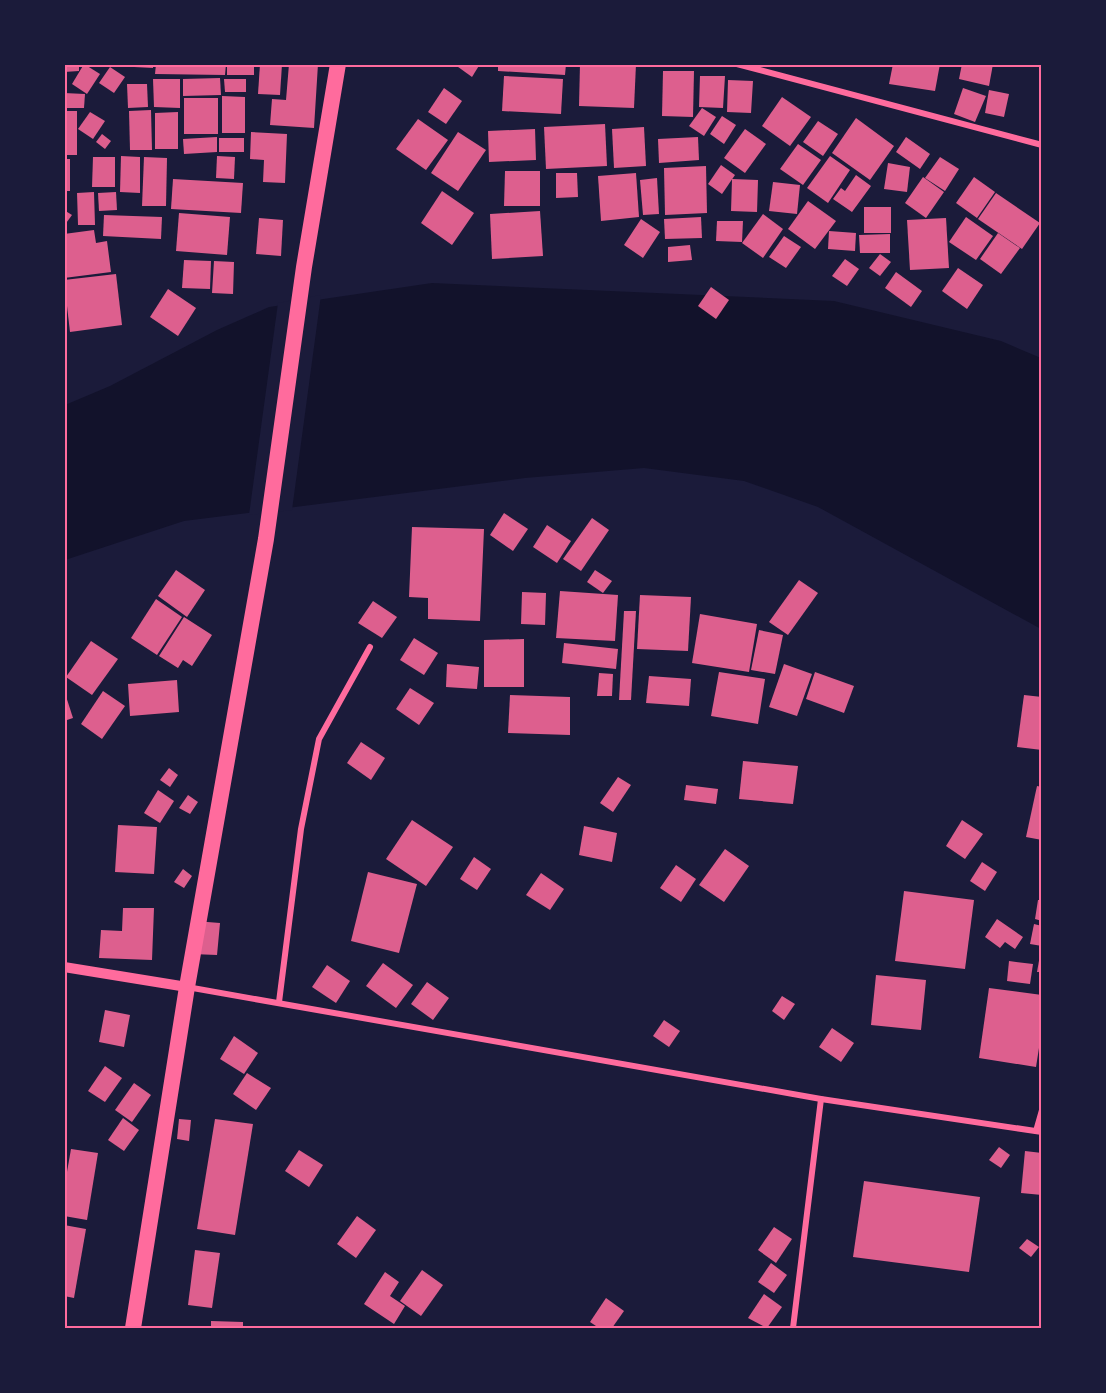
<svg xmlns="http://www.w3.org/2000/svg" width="1106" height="1393" font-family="'PT Sans',sans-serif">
	<rect width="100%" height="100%" fill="#1b1b3a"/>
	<path fill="#12122b" d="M432 283 834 301 1001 341 1041 358V629L818 507 744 481 644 468 525 478 184 521 65 560V405L110 386 217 330 269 307Z"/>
	<path fill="#1b1b3a" d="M321 295 292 510 249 515 278 303Z"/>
	<g fill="#dd5f8e">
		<path d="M64 64H79V71L64 72Z"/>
		<path d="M84 64 100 74 87 94 72 84Z"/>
		<path d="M134 64H153V68L134 67Z"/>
		<path d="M156 64H226L225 75 155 74Z"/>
		<rect x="227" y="64" width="27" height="11"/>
		<path d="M260 64H282L280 95 258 94Z"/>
		<path d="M289 64H318L314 128 270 125 272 99 286 100Z"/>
		<path d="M454 64H480L472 77Z"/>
		<path d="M498 64H566L565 75 498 71Z"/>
		<path d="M580 64H636L634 108 579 106Z"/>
		<path d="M893 64H940L935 91 889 84Z"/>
		<path d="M962 64H993L989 86 959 79Z"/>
		<path d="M110 67 125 77 114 93 99 83Z"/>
		<path d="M663 71H694L693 117 662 116Z"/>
		<path d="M504 76 563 79 561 114 502 111Z"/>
		<path d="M700 76H725L723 108 699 107Z"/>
		<path d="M220 78 221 95 183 96V79Z"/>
		<path d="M153 79H180V108L154 107Z"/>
		<path d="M224 79H246V92H225Z"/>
		<path d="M728 80 753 81 751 113 727 112Z"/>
		<path d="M127 84H147L148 107 128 108Z"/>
		<path d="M444 88 462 101 446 124 428 112Z"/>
		<path d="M963 88 986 96 975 122 954 114Z"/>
		<path d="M989 90 1009 94 1004 117 985 113Z"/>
		<path d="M64 93 85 94 84 108H64Z"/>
		<path d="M222 96 245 97V133H222Z"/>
		<path d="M782 97 811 117 790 146 762 126Z"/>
		<rect x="184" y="98" width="34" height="36"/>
		<path d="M702 108 716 117 704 136 689 126Z"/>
		<path d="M151 110 152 150H130L129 111Z"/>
		<rect x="64" y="111" width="13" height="44"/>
		<path d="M90 112 105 121 93 139 78 129Z"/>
		<path d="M178 112V149H155V113Z"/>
		<path d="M722 116 736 125 724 144 710 134Z"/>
		<path d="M856 118 894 146 870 180 832 153Z"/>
		<path d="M418 119 448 140 426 170 396 149Z"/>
		<path d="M818 121 838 134 823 156 803 142Z"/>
		<path d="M605 124 607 166 546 169 544 127Z"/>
		<path d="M644 127 646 166 614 168 612 129Z"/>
		<path d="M535 129 536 160 489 162 488 131Z"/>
		<path d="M745 129 766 144 745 173 724 158Z"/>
		<path d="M251 132 287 134 285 183 263 182 264 160 250 159Z"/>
		<path d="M458 132 486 150 458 191 431 173Z"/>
		<path d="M102 134 111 141 105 149 96 142Z"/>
		<path d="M217 137V152L184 154 183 139Z"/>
		<path d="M698 137 699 160 659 163 658 139Z"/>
		<path d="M906 137 930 154 920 169 896 152Z"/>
		<rect x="219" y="138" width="25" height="14"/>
		<path d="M798 144 821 160 803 185 780 169Z"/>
		<path d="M121 156 140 157V193L120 192Z"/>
		<path d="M217 156 235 157 234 179 216 178Z"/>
		<path d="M830 156 850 170 828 203 807 188Z"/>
		<path d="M93 157H115V187H92Z"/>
		<path d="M144 157 167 158 166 206H142Z"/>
		<path d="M940 157 959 169 945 191 925 178Z"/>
		<rect x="64" y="159" width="6" height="32"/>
		<path d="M888 163 910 167 907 192 884 189Z"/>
		<path d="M721 165 735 175 722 194 708 184Z"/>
		<path d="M706 166 707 213 665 215 664 168Z"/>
		<path d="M505 171H540V206H504Z"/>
		<path d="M556 173H577L578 197 556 198Z"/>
		<path d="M636 173 639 217 601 221 598 176Z"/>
		<path d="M856 175 871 186 852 212 833 199 841 188 845 191Z"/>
		<path d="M923 177 944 192 926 218 905 203Z"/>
		<path d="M974 177 995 192 977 218 956 203Z"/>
		<path d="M657 178 659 214 643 215 640 180Z"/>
		<path d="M173 179 243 183 241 213 171 209Z"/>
		<path d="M732 179 758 180 757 212 731 211Z"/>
		<path d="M773 182 800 185 797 214 769 211Z"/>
		<path d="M442 191 474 213 452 245 421 223Z"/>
		<path d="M94 192 95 225H78L77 193Z"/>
		<path d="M116 192 117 210 99 211 98 193Z"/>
		<path d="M996 193 1040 223 1022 249 978 219Z"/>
		<path d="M808 201 836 221 815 249 788 229Z"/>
		<rect x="864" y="207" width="27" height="26"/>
		<path d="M64 210 72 215 64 226Z"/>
		<path d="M540 211 543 256 492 259 490 214Z"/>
		<path d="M179 213 230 217 227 255 176 251Z"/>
		<path d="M763 214 783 229 763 258 742 243Z"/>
		<path d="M104 215 162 217 161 239 103 236Z"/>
		<path d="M701 217 702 238 665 239 664 219Z"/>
		<path d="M966 217 993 236 976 260 949 242Z"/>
		<path d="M259 218 283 220 281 256 256 254Z"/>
		<path d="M946 218 949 268 910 270 907 220Z"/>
		<path d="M641 219 660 232 643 258 624 245Z"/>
		<path d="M717 221H743L742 242 716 241Z"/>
		<path d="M94 230 96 243 107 241 111 272 64 278V234Z"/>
		<path d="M829 231 856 233 855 251 828 249Z"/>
		<path d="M998 233 1020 248 1001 274 980 259Z"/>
		<path d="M890 234V253H860L859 235Z"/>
		<path d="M784 236 801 247 786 268 769 257Z"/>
		<path d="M690 245 692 260 668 262V247Z"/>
		<path d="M880 254 891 262 880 276 869 268Z"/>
		<path d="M845 259 859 269 847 286 832 276Z"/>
		<path d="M184 260 211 261 210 289 182 288Z"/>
		<path d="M214 261 234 262 233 294 212 293Z"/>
		<path d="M958 268 983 285 967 309 942 291Z"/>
		<path d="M896 272 922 291 911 307 885 288Z"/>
		<path d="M116 274 122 325 70 332 64 280Z"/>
		<path d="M711 287 729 300 716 319 698 306Z"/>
		<path d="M168 289 196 308 178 336 150 317Z"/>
		<path d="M504 513 528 529 513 551 490 535Z"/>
		<path d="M592 518 609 530 581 571 563 559Z"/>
		<path d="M547 525 571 541 557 563 533 547Z"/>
		<path d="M412 527 484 529 480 621 428 619V598L409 597Z"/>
		<path d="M176 570 205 590 187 617 158 596Z"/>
		<path d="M595 570 612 581 603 593 587 582Z"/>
		<path d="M799 580 818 593 788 635 769 622Z"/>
		<path d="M560 591 618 595 615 641 556 638Z"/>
		<path d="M522 592 546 593 545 625 521 624Z"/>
		<path d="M640 595 691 597 688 651 637 649Z"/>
		<path d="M156 599 182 617 157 655 131 638Z"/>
		<path d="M373 601 397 617 382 638 358 623Z"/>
		<path d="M624 611H636L631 700H619Z"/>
		<path d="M700 614 757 624 749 672 692 663Z"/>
		<path d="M184 617 212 635 192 666 183 660 178 668 159 656Z"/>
		<path d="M759 630 783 635 775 674 751 670Z"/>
		<path d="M414 638 438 653 424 675 400 660Z"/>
		<path d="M524 639V687H484V640Z"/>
		<path d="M91 641 118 659 92 695 66 677Z"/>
		<path d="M564 643 618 649 616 669 562 663Z"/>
		<path d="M447 664 479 667 477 689 446 687Z"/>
		<path d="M784 664 812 674 797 716 769 707Z"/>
		<path d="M719 672 765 679 758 724 711 716Z"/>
		<path d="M815 672 854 686 844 713 806 699Z"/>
		<path d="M599 673 613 674 612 696H597Z"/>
		<path d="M649 676 691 679 689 706 646 703Z"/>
		<path d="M177 680 179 712 130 716 128 684Z"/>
		<path d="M410 688 434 703 419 725 396 709Z"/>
		<path d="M64 690 73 718 64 721Z"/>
		<path d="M103 691 125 706 102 739 81 724Z"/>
		<path d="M510 695 570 697V735L508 733Z"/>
		<path d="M1024 695 1042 697V750L1017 747Z"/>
		<path d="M361 742 385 758 371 780 347 763Z"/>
		<path d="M743 761 798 766 793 804 739 799Z"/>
		<path d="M169 768 178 775 170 787 160 780Z"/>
		<path d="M618 777 631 785 613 812 600 803Z"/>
		<path d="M686 785 718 789 716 804 684 800Z"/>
		<path d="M1037 786 1042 787V840L1026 837Z"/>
		<path d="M158 790 174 801 160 823 144 813Z"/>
		<path d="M188 795 198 802 190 814 179 808Z"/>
		<path d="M412 820 453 847 426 886 386 859Z"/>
		<path d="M962 820 983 834 965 859 946 846Z"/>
		<path d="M118 825 157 827 154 874 115 872Z"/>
		<path d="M584 826 617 833 612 862 579 855Z"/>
		<path d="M725 849 749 866 724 902 699 885Z"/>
		<path d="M474 857 491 869 477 890 460 879Z"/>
		<path d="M982 862 997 872 985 891 970 881Z"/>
		<path d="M676 865 696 879 681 902 660 888Z"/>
		<path d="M183 869 192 876 184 888 174 882Z"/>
		<path d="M368 872 417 884 399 953 351 941Z"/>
		<path d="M541 873 564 889 550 910 526 895Z"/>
		<path d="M904 891 974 900 965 969 895 961Z"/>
		<path d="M1038 900H1042V921L1035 919Z"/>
		<path d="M123 908H154L152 960 99 958 101 930 122 931Z"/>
		<path d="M997 919 1023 937 1015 949 1005 942 1000 948 985 937Z"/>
		<path d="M195 921 220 923 217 955 192 954Z"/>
		<path d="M1034 924 1042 926V946L1030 944Z"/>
		<path d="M1040 955H1042V972H1037Z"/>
		<path d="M1009 961 1033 964 1030 984 1007 981Z"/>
		<path d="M383 963 413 985 396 1008 366 986Z"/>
		<path d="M327 965 350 981 336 1003 312 987Z"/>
		<path d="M876 975 926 980 921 1030 871 1025Z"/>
		<path d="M427 982 449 998 433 1020 411 1004Z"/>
		<path d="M989 988 1042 995V1029L1036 1067 979 1058Z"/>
		<path d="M782 996 795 1004 784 1020 772 1011Z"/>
		<path d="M105 1010 130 1015 124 1047 99 1042Z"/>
		<path d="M664 1020 680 1031 669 1047 653 1036Z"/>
		<path d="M832 1028 854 1043 841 1062 819 1047Z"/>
		<path d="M234 1036 258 1053 244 1074 220 1059Z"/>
		<path d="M105 1066 122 1078 105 1102 88 1091Z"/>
		<path d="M247 1073 271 1088 256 1110 233 1094Z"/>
		<path d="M134 1083 151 1095 132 1122 115 1110Z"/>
		<path d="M123 1118 139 1130 124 1151 108 1140Z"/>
		<path d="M179 1119 191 1120 189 1141 177 1139Z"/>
		<path d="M215 1119 253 1124 235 1235 197 1229Z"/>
		<path d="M999 1147 1010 1155 1001 1168 989 1160Z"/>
		<path d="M71 1149 98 1153 87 1220 64 1216V1189Z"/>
		<path d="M299 1150 323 1165 309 1187 285 1171Z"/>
		<path d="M1025 1151 1042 1153V1195L1021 1193Z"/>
		<path d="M864 1181 980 1197 969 1272 853 1257Z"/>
		<path d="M357 1216 376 1230 356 1258 337 1244Z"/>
		<path d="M64 1225 86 1229 74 1298 64 1296Z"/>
		<path d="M774 1227 792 1239 776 1263 758 1250Z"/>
		<path d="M1027 1239 1039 1247 1031 1257 1019 1248Z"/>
		<path d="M195 1250 220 1253 212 1308 188 1305Z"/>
		<path d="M771 1263 787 1275 774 1293 758 1282Z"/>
		<path d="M422 1270 443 1285 421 1316 400 1301Z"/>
		<path d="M385 1272 399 1282 390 1296 405 1306 394 1324 364 1304Z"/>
		<path d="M764 1294 782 1307 767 1328 748 1318Z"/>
		<path d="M606 1298 624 1311 612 1328H599L590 1322Z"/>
		<path d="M211 1321 243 1322V1328H211Z"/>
	</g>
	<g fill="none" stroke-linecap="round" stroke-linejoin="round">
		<g stroke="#ff6b9d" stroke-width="6">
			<path d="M737 64 1042 145"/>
			<path d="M187 987 821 1099 1042 1132"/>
			<path d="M279 1002 301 829 319 739 370 647"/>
			<path d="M1036 1131 1042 1110"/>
			<path d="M793 1328 821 1099"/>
		</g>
		<path stroke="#ff6b9d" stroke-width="10" d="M64 967 187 987"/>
		<path stroke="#ff6b9d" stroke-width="16" d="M133 1328 187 987 266 539 304 267 338 64"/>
	</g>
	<rect width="1106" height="1393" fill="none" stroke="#1b1b3a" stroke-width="132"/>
	<rect x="66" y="66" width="974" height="1261" fill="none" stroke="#ff6b9d" stroke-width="2"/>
</svg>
